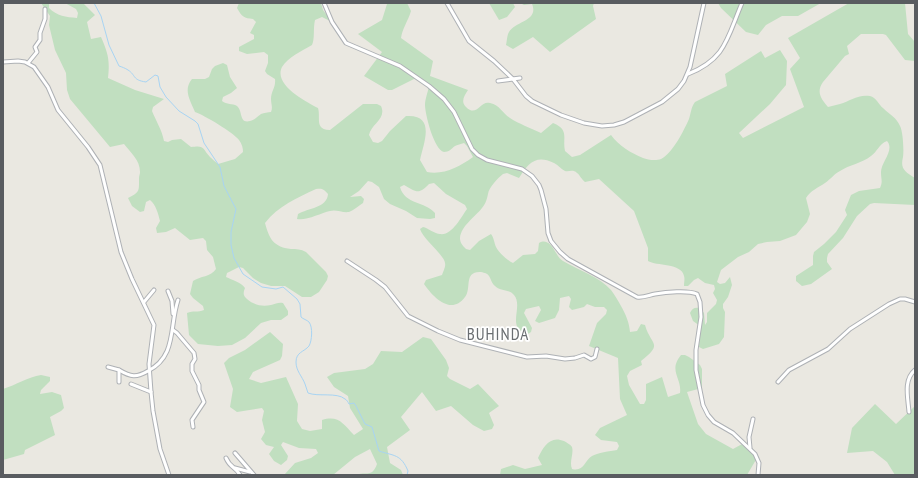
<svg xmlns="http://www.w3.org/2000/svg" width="918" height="478" font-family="'PT Sans Narrow',sans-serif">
	<rect width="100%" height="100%" fill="#eae8e1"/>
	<g fill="#c1dfc0">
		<path d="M41 3H49V8C57 16 66 17 77 18L78 13 76 9 65 3H83L95 15 87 22 91 39 101 37C108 53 110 60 108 78L135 90 164 99 153 107 152 111C156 121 162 130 164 141L168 142 172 140 181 139 191 147C205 145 202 148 210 157 213 160 216 162 218 164L235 159 243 152C243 148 242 144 239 140 234 133 204 115 195 112 190 100 183 90 192 79H205L209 77 212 69 215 66 223 63 227 65 230 77 237 88 231 93 223 97 222 101C227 105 232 103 237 106 243 111 239 124 250 121 255 120 258 116 261 114 264 113 268 112 271 112 273 107 271 104 271 99 271 91 276 88 275 79L267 74 265 71 268 63V55L264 52 247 54 239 51V47L254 39V35L250 33 256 22 253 19C244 18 242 17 237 8L239 3H321L323 10 332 22 322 17 315 20C313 28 315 39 312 45 302 51 288 57 282 67 273 85 307 102 318 108 321 117 314 130 330 130L363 104H377L381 106C387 119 371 124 369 135L373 142 378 143 382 141 390 131 406 116C436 114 424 142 420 160L427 172C444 175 459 167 473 157L467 146 464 143C461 144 457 145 455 146 451 149 449 152 444 152 434 150 425 114 425 105 425 99 428 92 429 86L416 78 392 90H388L364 76 382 52 358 34 382 20 387 4 396 3H407L411 11C408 21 402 29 401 38L433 61 430 76 468 90C465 95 460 101 466 107 477 118 480 100 490 103 500 105 502 113 510 118 519 124 531 128 541 133L553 123C570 130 562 138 565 151L572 157 580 155 611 135C619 146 631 153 643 158 648 160 656 161 661 159 673 153 684 130 689 119 691 113 691 107 695 102L727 86 725 74 761 51 765 58 780 50 787 61 786 85 770 104 739 133 743 138 804 107 790 69 800 58 788 38 849 3H905L908 34 915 42V61L905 60 886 35 883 34H861L847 46 849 54 845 56 823 82C816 92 821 99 828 107 832 106 836 105 840 104 850 101 858 94 870 96 876 97 879 105 883 108 889 114 897 118 900 126 903 131 904 151 903 157 900 169 905 172 915 178V205L874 203 870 204 857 216 843 238 828 254 827 258V262L832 269 811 284 802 286 796 281V276L813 265V256L814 252 824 244 836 232 847 215 845 210 851 195 859 191 880 188C883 181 881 180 881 172 881 162 895 150 887 141 879 144 877 152 871 156 862 163 849 165 840 171 834 174 831 179 825 183 818 188 811 190 806 198L810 214 807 222 796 235 780 241 767 242 758 244 749 252 738 257 721 270 717 282 720 284 725 283 730 277 732 285 728 297 723 304V308L725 312 724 337 719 344 703 349 699 347 700 326 693 321 690 313C692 308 695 307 700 308L704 313 705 325 707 322V313L716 304 717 300 713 293 715 289 714 285 705 283 698 278 694 280 688 286H684C684 282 685 279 684 276 682 263 656 266 648 261V248L634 211 599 179 585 182C581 179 580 175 577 173 573 169 569 172 565 171 561 169 558 165 554 163 536 154 528 163 519 178L507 173 503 174C498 178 489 187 488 194 487 199 486 203 482 208 475 217 461 226 460 238 460 243 463 246 466 249L470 250 479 241 491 234C494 238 494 242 496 247 499 253 507 260 513 263L523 255 535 254 538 251 539 243C552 236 555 257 563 261 578 270 600 277 611 290 615 295 618 301 621 306 626 315 629 322 630 332L637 331 641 324 645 325C651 346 664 343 641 361L642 365 630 371 627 376 629 385 640 404H644L646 400V384L662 377 668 397 680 393C682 378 668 371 681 355H685L689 357 700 365 702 369V388L687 392 698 424 706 434 733 449 744 443 757 458 747 475H500L501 469 513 465 525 469 542 465 538 458C543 447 550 435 564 441 567 443 570 444 572 447 574 453 569 462 572 469 584 472 584 461 592 456 597 453 610 451 617 450L619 446 617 442 601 440 595 435 600 428 627 415 620 399 618 358 589 346 597 323 606 314 607 310 604 307H595L587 304 584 307 572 310 569 307 571 299 569 296 560 298 559 310 555 318 539 323 535 321 541 310 539 306 526 309 524 313 532 328 531 332 528 334C505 329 524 307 514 295 510 289 501 292 495 286 492 284 491 279 489 276 487 273 485 273 481 272 463 271 472 289 465 297 451 316 433 297 424 284L426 280 442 275C443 272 446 266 445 263 445 256 423 239 420 229L423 227C428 228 435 234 440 234 452 236 461 217 467 209L465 205 446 194 434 183 429 184C419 195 416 192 404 185L400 187C405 205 425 201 435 213V218L430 219 417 218 406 211 390 204 384 199 379 187 372 182 368 181 359 191 350 197 361 196 364 199 363 203C358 206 354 210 349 212 342 213 336 209 330 211 321 213 306 221 297 219L298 214C308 208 327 208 328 194 324 189 322 188 316 189 297 198 278 206 265 223 269 238 273 247 291 249 296 249 301 249 306 252L326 272 328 276 327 280 319 292 311 297H302L285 286H271L261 283 253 278 243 268 239 267 227 273 226 277C232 280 241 282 245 288 243 293 243 296 247 299 254 305 262 307 271 305 276 304 278 302 283 303L288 311V315L281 320H271L261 323 245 338 232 345 218 346 198 344 189 335 187 313C193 310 198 313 204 310L203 306 193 298 190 294 193 281C200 276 211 277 216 269L213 257 207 250 206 241 203 238 190 240 175 228 166 232 157 233 156 228 160 221C158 213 156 205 150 200L146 202 144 211 140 212 132 206 128 198C140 192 139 191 139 178 139 176 140 174 140 172 140 160 131 153 124 144L110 147 70 99 67 90 66 73 55 50 49 25 50 16Z"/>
		<path d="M489 3H513L515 7 507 17 499 20Z"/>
		<path d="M520 3H572L574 4 576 3H594L593 6 596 19 550 52 533 37 513 49 506 45C507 41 507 35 509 32 516 21 539 21 532 4L524 5Z"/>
		<path d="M718 3H821L798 16H782L766 25 758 35 746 32 721 8Z"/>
		<path d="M270 332 283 344 282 356 280 360 253 372 249 379 261 383 286 377 298 404 297 421 302 429 310 431 322 429V420C339 415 343 424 354 435L363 429 350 408 348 396 334 387 327 377 334 373 365 369 373 364 381 351 402 352 423 337 431 339 446 360 449 368 447 376 450 379 470 389 478 384 499 406 489 413 494 425 492 429 484 431 473 425 451 406 436 411 422 392 401 417 410 430 387 447 390 463 401 470 403 475H355C367 471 372 478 377 464L370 449 355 457 333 475H284L295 463 311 458 318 453 316 449 299 448 283 442 281 445 288 456 287 460 281 465 274 461 269 454 274 447 266 445 261 439 265 432 262 420 264 411 262 408 237 412 230 407 233 389 224 363 229 358 245 350Z"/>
		<path d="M41 375 50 377V381L41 390 40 394 52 392 61 395 64 408 61 411 50 417 55 435 25 450 24 454 3 460V389C16 385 28 377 41 375Z"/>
		<path d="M875 404 896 424 915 406V475H895L887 462 873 451 847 453 852 428Z"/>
	</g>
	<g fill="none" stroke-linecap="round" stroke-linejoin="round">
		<path stroke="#a8d4f3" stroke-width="1" d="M94 3 101 16 109 45 119 66C122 67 125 68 128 70 136 75 132 80 146 82L155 75 158 76 160 87 166 97 179 111 195 121 198 124 204 143 220 167 224 186 236 209 231 232V245L234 258 243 274 262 287 276 289 283 287 297 299 300 304 301 317C303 319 307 320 309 322 313 327 312 341 309 346 304 352 296 352 296 362 296 371 302 376 305 384 306 387 307 390 308 393 318 397 337 392 345 399 347 400 348 402 349 404L354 403 356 406 365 424 372 427 379 451C394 456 401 454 408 471L407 475"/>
		<g stroke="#aeb1b5" stroke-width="5">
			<g id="street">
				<path d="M324 3 332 22 346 43 400 66 429 86 444 99 454 112 472 149 478 155 487 160 522 169 532 176 539 185 541 190 546 209 548 233 551 241 560 252 568 259 637 297C644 298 649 295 655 294 666 292 688 290 697 294L700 302 701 317 696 350V370L703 405 708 415 714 422 733 433 755 454 759 463 758 475"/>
				<path d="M447 3 469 41 494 61 513 79 526 96 532 101 561 115 584 123 602 126 614 125 624 122 662 102 678 89 684 81 690 67 704 3"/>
				<path d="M3 62 18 61 25 62 34 67 48 87 58 110 88 147 100 165 121 252 132 279 154 325 149 364 151 392 153 411 160 449 169 475"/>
				<path d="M28 63 37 52 35 47 40 40V33L45 19V9"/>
				<path d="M688 74C726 59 727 38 742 3"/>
				<path d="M498 81 520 78"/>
				<path d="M347 261 376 280 385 287 408 316 438 331 460 340 527 357 546 356 565 359 575 358 584 355 591 359 595 357 597 349"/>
				<path d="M168 291 172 301 173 314"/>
				<path d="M144 302 154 290"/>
				<path d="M173 330 177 333 194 353 195 359 192 364V371L199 385V390L204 402 192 420 193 427"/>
				<path d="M108 367 119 370V382"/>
				<path d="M119 370C131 377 136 378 148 371 177 356 169 327 178 300"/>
				<path d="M778 382 789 370 828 349 850 329 889 304 900 299H905L915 302"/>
				<path d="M131 384 151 392"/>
				<path d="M909 412C908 398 903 380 915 370"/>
				<path d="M750 448 749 437 753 419"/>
				<path d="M235 453 254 475"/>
				<path d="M226 458C230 468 236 467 240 475"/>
				<path d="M235 468 250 472"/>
			</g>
		</g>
		<use href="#street" stroke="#fff" stroke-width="3"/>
	</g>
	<g text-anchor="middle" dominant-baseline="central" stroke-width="3.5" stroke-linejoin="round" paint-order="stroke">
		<g font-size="17" letter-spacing="1" fill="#6a6e71" stroke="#fff">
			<text x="498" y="334">BUHINDA</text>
		</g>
	</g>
	<rect width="918" height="478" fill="none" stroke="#595c60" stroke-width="8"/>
</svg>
